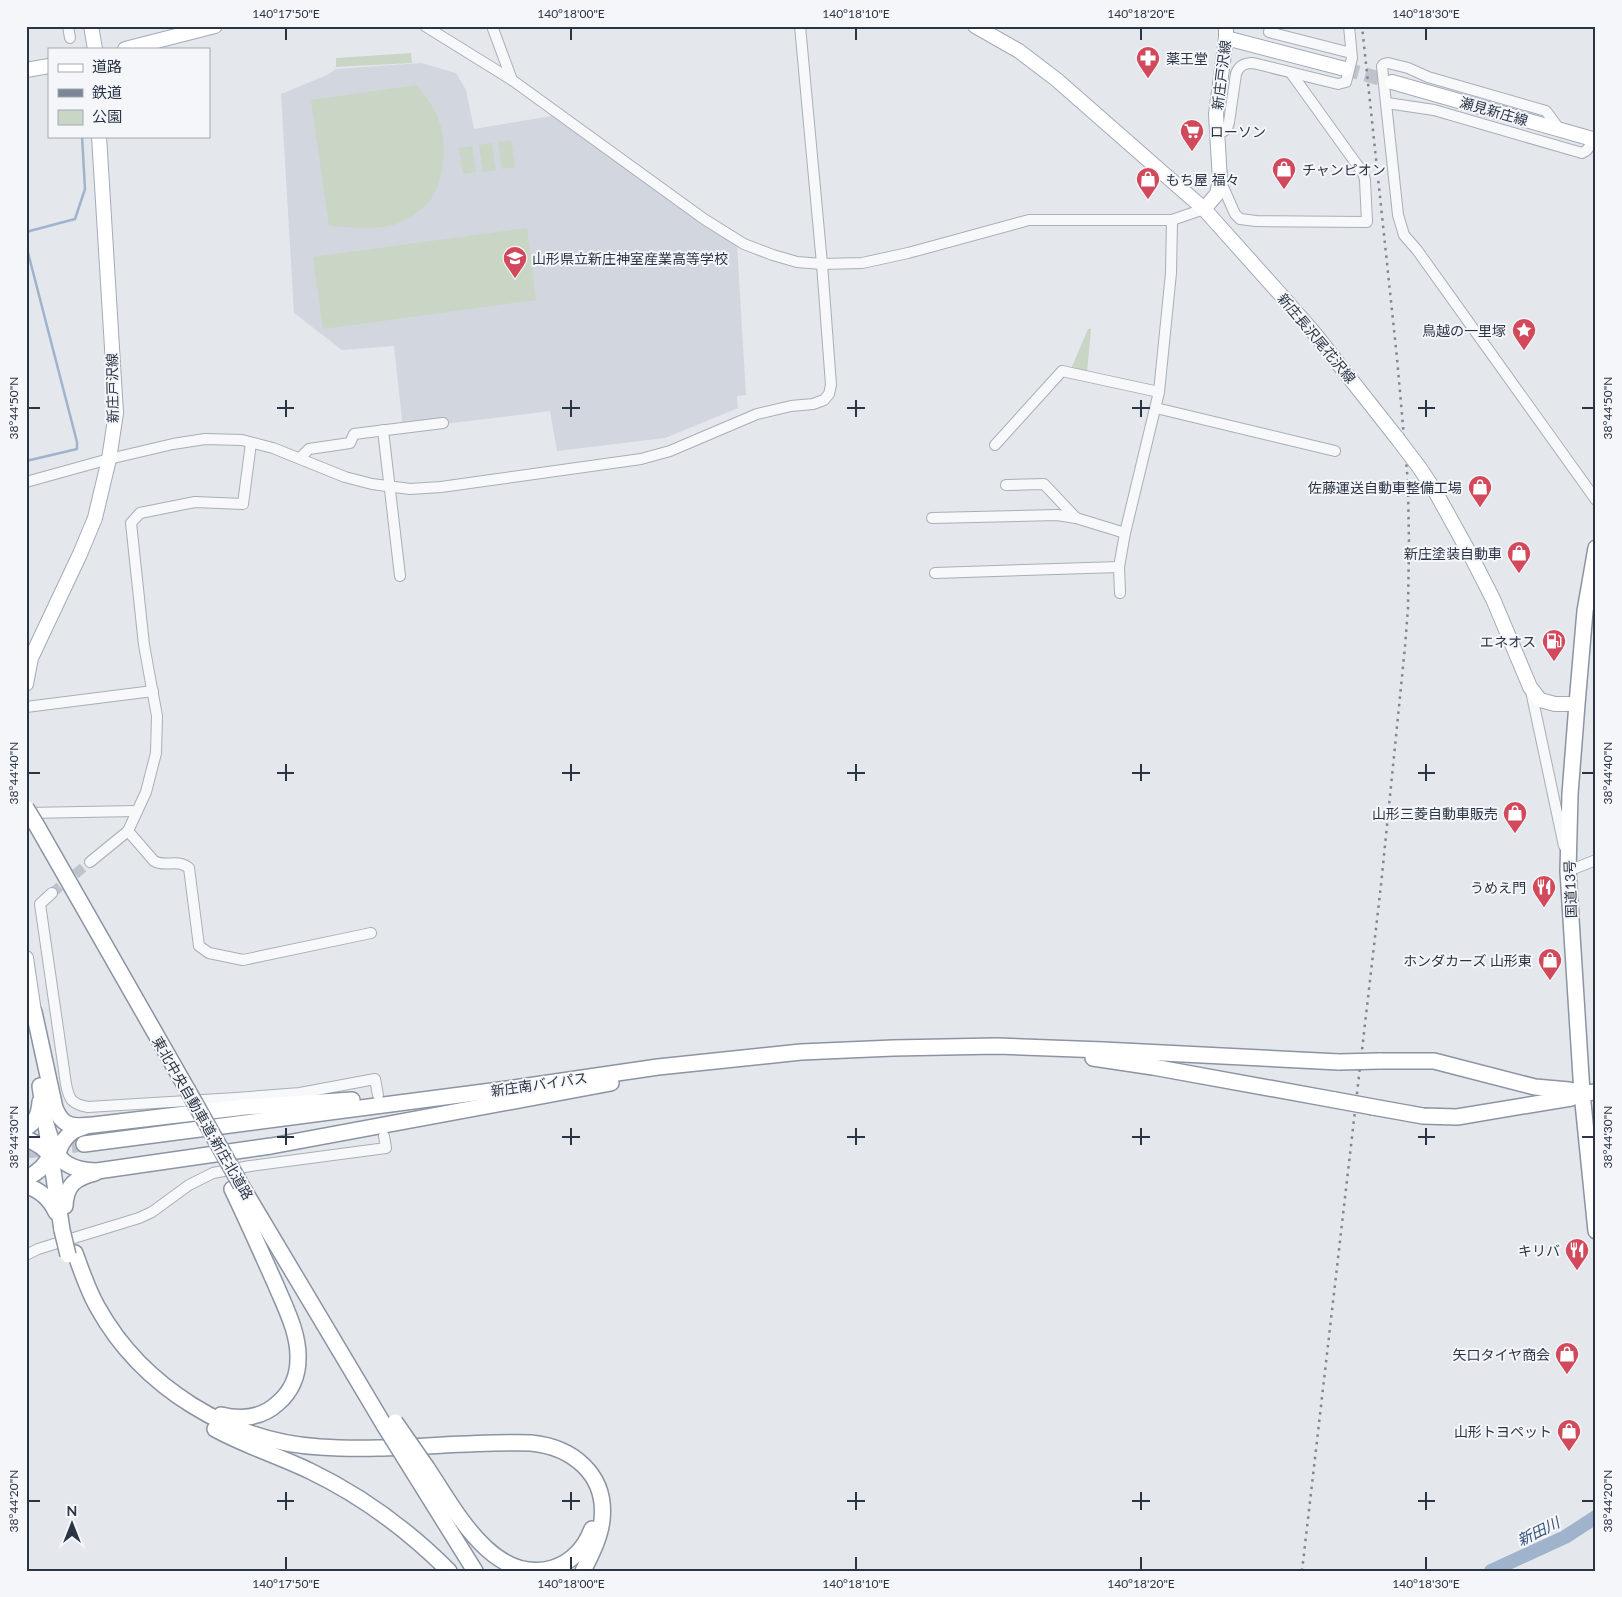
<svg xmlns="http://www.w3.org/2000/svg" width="1622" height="1597" font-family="Lato,'Noto Sans JP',sans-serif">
	<rect width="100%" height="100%" fill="#e4e7ec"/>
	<path fill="#d2d6de" d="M421 63 456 73 466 90 474 129 552 116 724 238 737 245 746 395 737 396 738 408 665 438 557 451 550 411 403 429 394 346 342 350 294 313 281 94 327 75 336 69Z"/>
	<g fill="#c9d6c5">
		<path d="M411 53 412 63 336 67V58Z"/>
		<path d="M417 85C426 97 435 108 439 121 448 144 444 183 429 202 421 211 405 221 393 225 373 231 350 227 329 226L311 100Z"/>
		<path d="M511 140 515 167 502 169 498 142Z"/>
		<path d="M492 143 496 170 483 172 479 145Z"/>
		<path d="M472 146 476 172 463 174 459 148Z"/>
		<path d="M527 228 536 300 323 329 313 257Z"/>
		<path d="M1088 329H1091L1087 373 1071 369Z"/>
	</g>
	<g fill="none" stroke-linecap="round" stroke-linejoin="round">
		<g stroke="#9fb4cc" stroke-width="2.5">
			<path d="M26 232 75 219 85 189 82 136"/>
			<path d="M26 245 77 442V449L26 461"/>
		</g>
		<path stroke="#9fb4cc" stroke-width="14" d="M1491 1571 1565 1537 1596 1517"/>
		<path stroke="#bfc3cb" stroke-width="10" stroke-dasharray="10 5" stroke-linecap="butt" d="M52 893 90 862"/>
		<path stroke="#bfc3cb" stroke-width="14" stroke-dasharray="14 7" stroke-linecap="butt" d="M1345 69 1392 82"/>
		<path stroke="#bfc3cb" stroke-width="15" stroke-dasharray="15 8" stroke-linecap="butt" d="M26 1151 84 1144"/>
		<g stroke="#a9aeb7" stroke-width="12">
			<g id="minor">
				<path d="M68 26 70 38"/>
				<path d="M425 26 512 80 704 219 744 244 773 255 797 262 822 264 862 263 908 253 1029 220H1172L1204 209"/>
				<path d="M492 26 512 80"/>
				<path d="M1271 26 1269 32 1351 53"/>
				<path d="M1387 103 1434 110 1582 153 1587 150 1594 140"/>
				<path d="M1560 130 1546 111 1428 77 1408 68 1388 63 1384 64 1382 66 1398 215 1404 235 1417 250 1596 500"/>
				<path d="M1217 135 1227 129 1229 122 1236 74C1239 65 1245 63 1253 63L1338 84 1346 82 1352 58 1349 26"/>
				<path d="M1220 180 1235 214 1240 219 1256 221 1367 222 1365 180 1363 173 1291 73"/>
				<path d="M1156 408 1335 451"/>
				<path d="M383 430 400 576"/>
				<path d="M995 445 1062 371 1159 392"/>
				<path d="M300 458 309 449 350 443 354 434 443 423"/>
				<path d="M26 482 109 459 173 444 205 439 242 440 273 448 345 477 372 484 410 489 441 487 641 459 670 451 757 414 791 406 813 404 824 400 829 394 831 385 822 264 800 26"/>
				<path d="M1006 485 1044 484 1076 518"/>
				<path d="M932 518 1057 515 1076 518 1125 533"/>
				<path d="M935 573 1119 567"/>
				<path d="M1120 593 1119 567 1125 533 1159 392 1171 273 1172 220"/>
				<path d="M1531 691 1564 846"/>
				<path d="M26 707 153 691"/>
				<path d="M26 813 137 811"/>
				<path d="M128 831 154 861C166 868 176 858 189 868L199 946 209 953 243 960 371 933"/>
				<path d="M90 862 128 831 146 792 156 753 157 716 144 645 131 523 140 513 195 502 243 504 251 443"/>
				<path d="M1568 871 1596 860"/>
				<path d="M52 893 40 904 66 1084C69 1100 72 1104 88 1107L236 1098 300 1093 375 1079 378 1095"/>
				<path d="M26 1255 38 1249 139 1218 152 1212 189 1185 213 1173 250 1166 386 1148 384 1136"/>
			</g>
		</g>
		<g stroke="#a3abb8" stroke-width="16">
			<g id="major">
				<path d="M91 26 95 49"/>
				<path d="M975 26 1019 51 1057 80 1204 209 1281 295 1315 334 1397 438"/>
				<path d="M1226 38 1345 69"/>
				<path d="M125 49 215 26"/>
				<path d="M26 70 49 66"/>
				<path d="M1392 82 1596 140"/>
				<path d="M1204 209 1217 194 1220 180 1216 114 1226 38V26"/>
				<path d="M1419 467 1435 491 1471 556 1493 599 1530 687 1540 700 1555 704H1577"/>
				<path d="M26 684 31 658 80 554 95 518 109 459 116 413 99 136"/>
				<path d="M26 958 34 1012"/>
			</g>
		</g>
		<g stroke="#8b94a3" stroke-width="18">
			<g id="highway">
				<path d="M1596 548 1585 611 1577 704 1570 794 1568 871 1582 1093 1596 1231"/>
				<path d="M37 826 187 1089"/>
				<path d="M34 1012 55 1108C63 1128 74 1127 93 1125L245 1107 352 1100"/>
				<path d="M1093 1058 1153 1067 1335 1100"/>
				<path d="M1379 1061H1434L1535 1087 1569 1090 1582 1093 1596 1092"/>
				<path d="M40 1086 62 1230"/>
				<path d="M1373 1107 1423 1116 1457 1117 1571 1098 1576 1095"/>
				<path d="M46 1124C56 1156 60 1170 97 1171L271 1146 611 1083"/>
				<path d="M26 1128C36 1122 39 1114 40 1102"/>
				<path d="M26 1139C37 1143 47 1149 52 1159"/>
				<path d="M84 1144 514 1088 658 1067 801 1052 893 1048 997 1046 1103 1050 1339 1062"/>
				<path d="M56 1160C60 1143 67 1131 84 1127"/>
				<path d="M26 1178C38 1173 47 1165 51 1152"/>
				<path d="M241 1185 384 1425"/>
				<path d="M26 1186C41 1190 50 1199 56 1212"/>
				<path d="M65 1206C66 1185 75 1178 95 1173"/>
				<path d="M75 1253C82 1272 88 1291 98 1308 142 1387 231 1442 320 1447 390 1452 461 1441 531 1443 572 1447 607 1474 602 1520 600 1538 591 1555 583 1571"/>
				<path d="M221 1415C241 1420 262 1418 278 1403 291 1392 298 1376 298 1359 299 1333 285 1307 275 1283 261 1252 247 1220 232 1189"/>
				<path d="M215 1429C246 1446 279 1456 310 1471 362 1496 408 1530 449 1571"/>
				<path d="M427 1468C454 1508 493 1586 553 1568 572 1562 585 1547 592 1529"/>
				<path d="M414 1473 475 1571"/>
			</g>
		</g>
		<use href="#minor" stroke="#f7f8fa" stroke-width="10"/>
		<use href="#major" stroke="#fff" stroke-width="14"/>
		<use href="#highway" stroke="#fff" stroke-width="15"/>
		<path stroke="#7d8696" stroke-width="2.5" stroke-dasharray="2.5 5" stroke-linecap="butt" d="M1302 1571 1381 885 1405 647 1408 608 1409 546 1408 483 1397 358 1362 26"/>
		<g stroke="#a3abb8" stroke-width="16" stroke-linecap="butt">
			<path id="major-bridge" d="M1397 438 1419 467"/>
		</g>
		<g stroke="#8b94a3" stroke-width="18" stroke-linecap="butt">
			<g id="highway-bridge">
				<path d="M26 808 37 826"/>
				<path d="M1339 1062 1379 1061"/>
				<path d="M187 1089 241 1185"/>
				<path d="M1335 1100 1373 1107"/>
				<path d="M62 1230 68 1255"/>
				<path d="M395 1422 427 1468"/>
				<path d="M384 1425 414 1473"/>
			</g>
		</g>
		<use href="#major-bridge" stroke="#fff" stroke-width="14"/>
		<use href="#highway-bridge" stroke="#fff" stroke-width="15"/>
	</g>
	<path fill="none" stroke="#2b3445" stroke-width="2" d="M286 28V40M571 28V40M856 28V40M1141 28V40M1426 28V40M286 400V417M571 400V417M856 400V417M1141 400V417M1426 400V417M28 408H40M277 408H294M562 408H580M847 408H865M1132 408H1150M1418 408H1435M1582 408H1594M286 764V781M571 764V781M856 764V781M1141 764V781M1426 764V781M28 773H40M277 773H294M562 773H580M847 773H865M1132 773H1150M1418 773H1435M1582 773H1594M286 1128V1145M571 1128V1145M856 1128V1145M1141 1128V1145M1426 1128V1145M28 1137H40M277 1137H294M562 1137H580M847 1137H865M1132 1137H1150M1418 1137H1435M1582 1137H1594M286 1492V1510M571 1492V1510M856 1492V1510M1141 1492V1510M1426 1492V1510M28 1501H40M277 1501H294M562 1501H580M847 1501H865M1132 1501H1150M1418 1501H1435M1582 1501H1594M286 1557V1570M571 1557V1570M856 1557V1570M1141 1557V1570M1426 1557V1570"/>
	<defs>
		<g id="pharmacy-pin" transform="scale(1.25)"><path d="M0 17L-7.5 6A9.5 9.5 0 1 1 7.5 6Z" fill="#d1495b" stroke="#f4f6f9"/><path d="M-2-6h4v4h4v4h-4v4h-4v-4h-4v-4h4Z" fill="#fff"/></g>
		<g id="supermarket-pin" transform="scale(1.25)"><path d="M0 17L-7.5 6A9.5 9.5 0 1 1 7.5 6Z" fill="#d1495b" stroke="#f4f6f9"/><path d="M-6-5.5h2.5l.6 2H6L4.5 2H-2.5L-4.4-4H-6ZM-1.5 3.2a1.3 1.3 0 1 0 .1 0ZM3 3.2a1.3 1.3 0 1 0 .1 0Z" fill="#fff"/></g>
		<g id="shop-pin" transform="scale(1.25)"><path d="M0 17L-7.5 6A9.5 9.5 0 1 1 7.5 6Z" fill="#d1495b" stroke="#f4f6f9"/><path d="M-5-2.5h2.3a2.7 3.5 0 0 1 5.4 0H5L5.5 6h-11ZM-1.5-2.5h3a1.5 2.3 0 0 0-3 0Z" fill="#fff"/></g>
		<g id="school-pin" transform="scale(1.25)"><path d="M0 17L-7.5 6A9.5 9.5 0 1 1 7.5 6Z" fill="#d1495b" stroke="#f4f6f9"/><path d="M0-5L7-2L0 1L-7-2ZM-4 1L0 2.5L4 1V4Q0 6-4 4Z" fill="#fff"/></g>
		<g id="sight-pin" transform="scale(1.25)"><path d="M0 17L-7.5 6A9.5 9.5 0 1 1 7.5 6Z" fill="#d1495b" stroke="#f4f6f9"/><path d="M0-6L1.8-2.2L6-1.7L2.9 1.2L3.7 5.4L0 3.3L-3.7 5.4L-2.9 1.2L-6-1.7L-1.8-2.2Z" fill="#fff"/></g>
		<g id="fuel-pin" transform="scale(1.25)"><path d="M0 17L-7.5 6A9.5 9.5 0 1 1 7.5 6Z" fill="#d1495b" stroke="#f4f6f9"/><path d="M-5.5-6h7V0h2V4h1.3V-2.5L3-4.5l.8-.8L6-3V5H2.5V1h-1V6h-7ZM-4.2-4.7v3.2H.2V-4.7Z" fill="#fff"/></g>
		<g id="restaurant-pin" transform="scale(1.25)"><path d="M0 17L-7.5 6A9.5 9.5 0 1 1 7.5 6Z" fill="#d1495b" stroke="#f4f6f9"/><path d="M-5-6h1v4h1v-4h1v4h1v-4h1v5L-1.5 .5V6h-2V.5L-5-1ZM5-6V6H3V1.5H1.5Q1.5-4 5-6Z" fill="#fff"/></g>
	</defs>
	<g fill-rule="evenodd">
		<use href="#pharmacy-pin" x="1148" y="58"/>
		<use href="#supermarket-pin" x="1192" y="131"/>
		<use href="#shop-pin" x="1284" y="169"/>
		<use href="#shop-pin" x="1148" y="179"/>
		<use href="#school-pin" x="515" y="258"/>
		<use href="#sight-pin" x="1524" y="330"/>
		<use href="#shop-pin" x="1480" y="487"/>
		<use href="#shop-pin" x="1519" y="553"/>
		<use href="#fuel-pin" x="1554" y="641"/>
		<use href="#shop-pin" x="1515" y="813"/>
		<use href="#restaurant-pin" x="1544" y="887"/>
		<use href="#shop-pin" x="1550" y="960"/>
		<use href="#restaurant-pin" x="1577" y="1250"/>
		<use href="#shop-pin" x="1567" y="1354"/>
		<use href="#shop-pin" x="1569" y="1431"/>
	</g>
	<g text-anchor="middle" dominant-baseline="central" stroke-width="4" stroke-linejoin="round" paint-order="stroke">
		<g font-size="14" fill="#2b3445" stroke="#f4f6f9" text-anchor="end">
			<text x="1166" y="58" text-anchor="start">薬王堂</text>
			<text x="1210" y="131" text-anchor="start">ローソン</text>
			<text x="1302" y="169" text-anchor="start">チャンピオン</text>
			<text x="1166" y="179" text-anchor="start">もち屋 福々</text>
			<text x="532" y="258" text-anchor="start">山形県立新庄神室産業高等学校</text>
			<text x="1506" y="330">鳥越の一里塚</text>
			<text x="1462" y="487">佐藤運送自動車整備工場</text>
			<text x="1502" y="553">新庄塗装自動車</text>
			<text x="1536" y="641">エネオス</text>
			<text x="1498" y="813">山形三菱自動車販売</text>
			<text x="1526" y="887">うめえ門</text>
			<text x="1532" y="960">ホンダカーズ 山形東</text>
			<text x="1560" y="1250">キリバ</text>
			<text x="1550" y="1354">矢口タイヤ商会</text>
			<text x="1552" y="1431">山形トヨペット</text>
		</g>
		<g font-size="14" fill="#2b3445" stroke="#f4f6f9">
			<text transform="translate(1221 75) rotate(-83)">新庄戸沢線</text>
			<text transform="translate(1494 111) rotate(16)">瀬見新庄線</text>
			<text transform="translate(1317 338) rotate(50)">新庄長沢尾花沢線</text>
			<text transform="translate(112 388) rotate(-91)">新庄戸沢線</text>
			<text transform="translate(1570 889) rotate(-92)">国道13号</text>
			<text transform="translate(539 1084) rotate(-8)">新庄南バイパス</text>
			<text transform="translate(203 1118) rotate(60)">東北中央自動車道;新庄北道路</text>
		</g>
		<g font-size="15" font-style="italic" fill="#34527a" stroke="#f4f6f9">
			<text transform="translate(1538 1531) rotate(-26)">新田川</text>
		</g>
	</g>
	<rect width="1622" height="1597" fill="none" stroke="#f4f6f9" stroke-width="55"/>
	<rect x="48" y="48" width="162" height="90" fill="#f4f6f9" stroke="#a4a8b1"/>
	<rect x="58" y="64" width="25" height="8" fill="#ffffff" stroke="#a4a8b1"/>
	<text x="92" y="72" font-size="15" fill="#2b3445">道路</text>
	<rect x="58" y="89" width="25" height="8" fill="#7d8696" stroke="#a4a8b1"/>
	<text x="92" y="98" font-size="15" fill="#2b3445">鉄道</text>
	<rect x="58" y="110" width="25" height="15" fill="#c9d6c5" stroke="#a4a8b1"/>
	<text x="92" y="122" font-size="15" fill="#2b3445">公園</text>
	<g transform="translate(72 1524)" stroke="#f4f6f9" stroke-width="4" paint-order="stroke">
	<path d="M0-4L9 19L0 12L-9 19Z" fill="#2b3445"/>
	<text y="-8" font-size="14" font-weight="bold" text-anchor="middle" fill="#2b3445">N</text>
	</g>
	<rect x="28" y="28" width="1566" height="1542" fill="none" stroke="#2b3445" stroke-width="2"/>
	<g font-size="12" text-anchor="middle" fill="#2b3445">
		<text x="286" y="18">140°17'50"E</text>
		<text x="571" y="18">140°18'00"E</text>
		<text x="856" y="18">140°18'10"E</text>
		<text x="1141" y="18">140°18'20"E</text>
		<text x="1426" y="18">140°18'30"E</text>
		<text transform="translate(14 408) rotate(-90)" y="4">38°44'50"N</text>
		<text transform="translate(1608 408) rotate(-90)" y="4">38°44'50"N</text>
		<text transform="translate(14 773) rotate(-90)" y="4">38°44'40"N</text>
		<text transform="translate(1608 773) rotate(-90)" y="4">38°44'40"N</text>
		<text transform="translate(14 1137) rotate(-90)" y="4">38°44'30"N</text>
		<text transform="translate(1608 1137) rotate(-90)" y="4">38°44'30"N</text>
		<text transform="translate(14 1501) rotate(-90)" y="4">38°44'20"N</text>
		<text transform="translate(1608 1501) rotate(-90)" y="4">38°44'20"N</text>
		<text x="286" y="1588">140°17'50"E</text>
		<text x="571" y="1588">140°18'00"E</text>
		<text x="856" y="1588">140°18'10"E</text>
		<text x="1141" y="1588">140°18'20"E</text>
		<text x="1426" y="1588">140°18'30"E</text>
	</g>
</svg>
